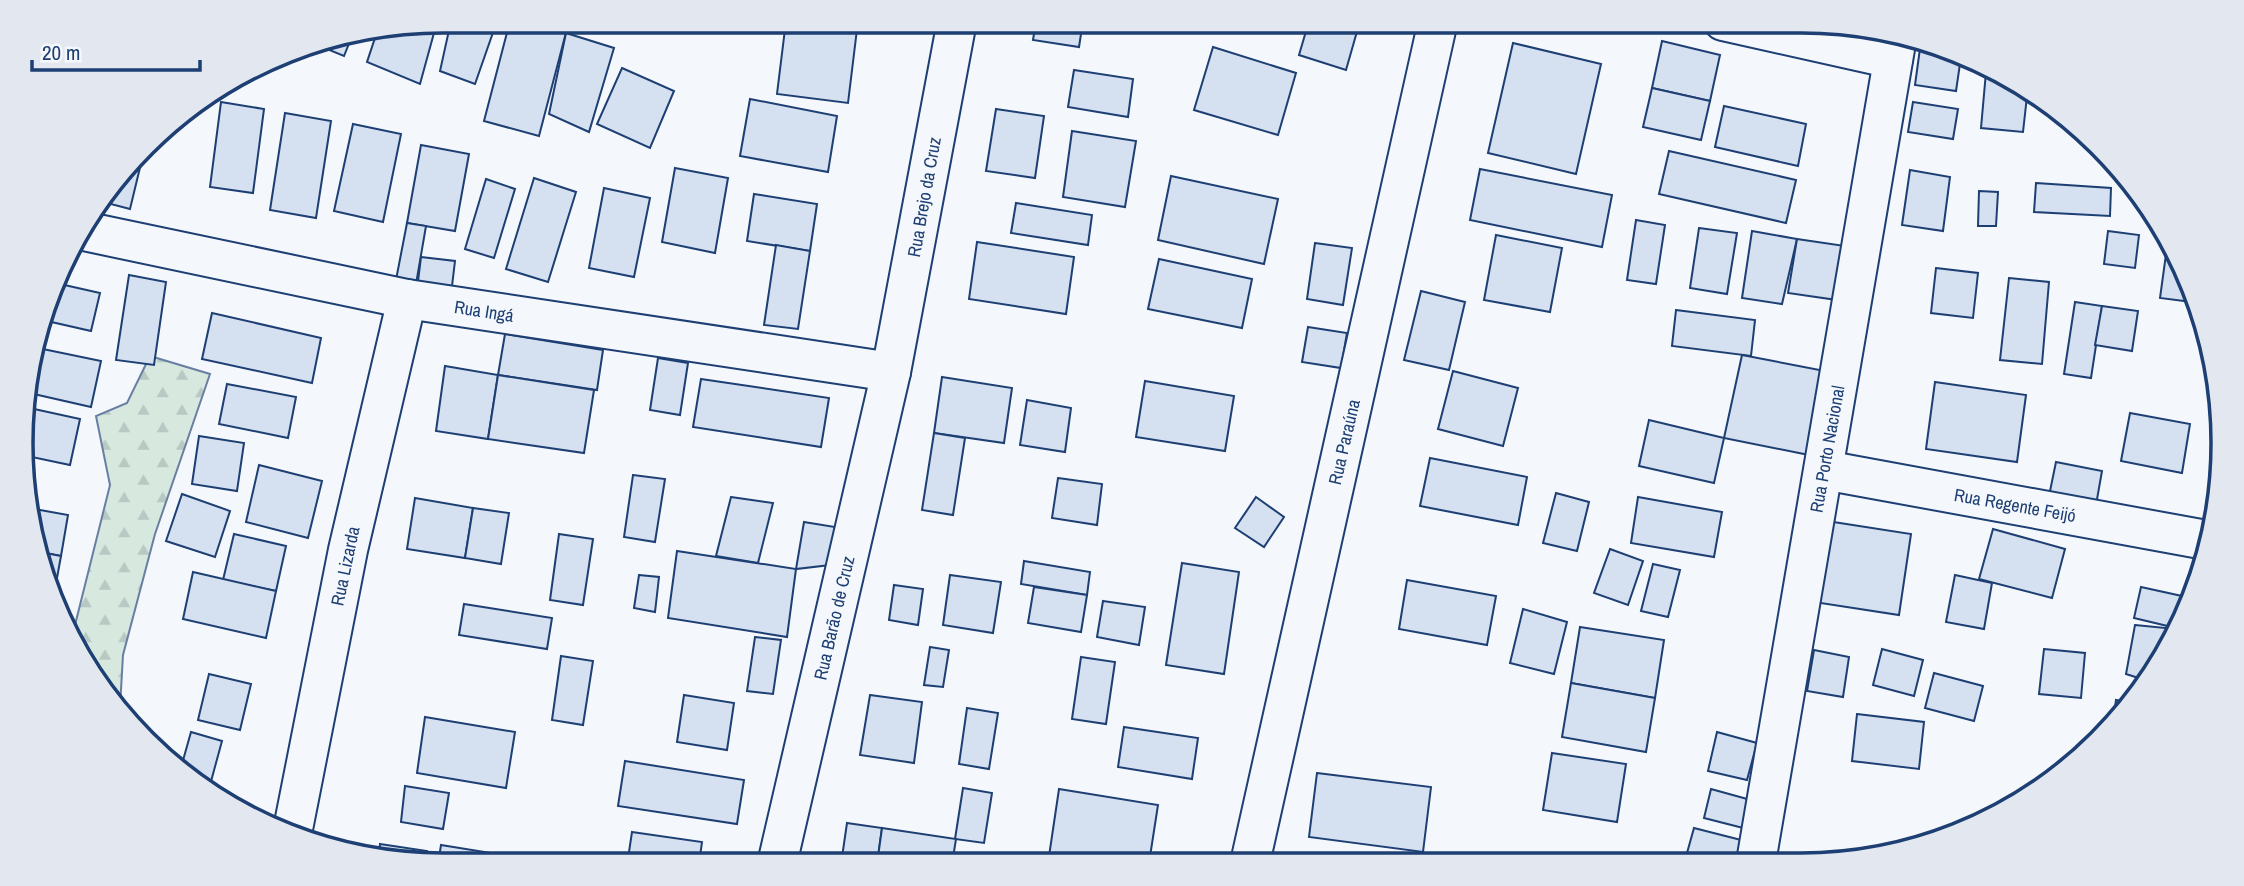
<svg xmlns="http://www.w3.org/2000/svg" width="2244" height="886" font-family="'Archivo Narrow',sans-serif">
	<defs>
		<pattern id="forest-firs" width="22" height="20" patternUnits="userSpaceOnUse" patternTransform="scale(1.75)"><rect width="22" height="20" fill="#d7e8df"/><path d="M5 1l3.5 6h-7zM16 11l3.5 6h-7z" fill="#b8c8c3"/></pattern>
	</defs>
	<rect width="100%" height="100%" fill="#f4f7fb"/>
	<path fill="url(#forest-firs)" stroke="#687fa3" stroke-width="2" d="M150 356 210 374 155 534 123 655 120 707 92 677 73 633 110 485 96 416 127 403Z"/>
	<g fill="#d5e0f0" stroke="#1d3f73" stroke-width="2">
		<path d="M451 21H497L475 84 440 71Z"/>
		<path d="M510 21H569L539 136 484 121Z"/>
		<path d="M786 21H858L848 103 777 94Z"/>
		<path d="M1036 21H1083L1079 47 1033 40Z"/>
		<path d="M1309 21H1360L1346 70 1299 55Z"/>
		<path d="M437 22 420 84 367 62 377 32Z"/>
		<path d="M566 33 614 48 589 132 549 114Z"/>
		<path d="M352 36 344 56 312 43Z"/>
		<path d="M1662 41 1720 55 1710 101 1652 88Z"/>
		<path d="M1921 41 1936 43 1961 57 1956 91 1915 85Z"/>
		<path d="M1513 43 1601 64 1576 174 1488 153Z"/>
		<path d="M1213 47 1296 73 1278 135 1194 110Z"/>
		<path d="M622 68 674 91 650 148 597 124Z"/>
		<path d="M1074 70 1133 79 1128 117 1068 107Z"/>
		<path d="M1986 72 2027 96 2023 132 1981 128Z"/>
		<path d="M1652 88 1710 101 1701 140 1643 127Z"/>
		<path d="M750 99 837 116 828 172 740 156Z"/>
		<path d="M221 102 264 109 253 193 210 187Z"/>
		<path d="M1913 102 1958 109 1953 139 1908 132Z"/>
		<path d="M1724 106 1806 124 1798 166 1715 147Z"/>
		<path d="M996 109 1044 116 1035 178 986 171Z"/>
		<path d="M285 113 331 121 316 218 270 210Z"/>
		<path d="M353 124 401 134 383 222 334 211Z"/>
		<path d="M1072 131 1136 141 1125 207 1063 197Z"/>
		<path d="M421 145 469 154 455 231 407 223Z"/>
		<path d="M144 151 130 209 103 202Z"/>
		<path d="M1669 151 1796 180 1786 223 1659 194Z"/>
		<path d="M675 168 728 178 715 253 662 242Z"/>
		<path d="M1480 169 1612 195 1602 247 1470 220Z"/>
		<path d="M1910 170 1950 177 1943 231 1902 225Z"/>
		<path d="M1171 176 1278 199 1264 264 1158 240Z"/>
		<path d="M534 178 576 192 548 282 506 269Z"/>
		<path d="M486 179 515 189 494 258 465 249Z"/>
		<path d="M2036 183 2111 188 2110 216 2034 212Z"/>
		<path d="M604 188 650 198 634 277 589 268Z"/>
		<path d="M1979 191 1998 192 1996 226H1978Z"/>
		<path d="M754 194 817 204 810 251 747 241Z"/>
		<path d="M1016 203 1092 215 1088 245 1011 233Z"/>
		<path d="M1636 220 1665 225 1656 284 1627 280Z"/>
		<path d="M407 223 426 226 415 290 395 285Z"/>
		<path d="M1699 228 1737 233 1727 294 1690 288Z"/>
		<path d="M1752 231 1797 239 1782 304 1742 298Z"/>
		<path d="M2108 231 2139 235 2135 268 2104 264Z"/>
		<path d="M1496 235 1562 248 1550 312 1484 300Z"/>
		<path d="M1797 239 1845 246 1837 300 1788 293Z"/>
		<path d="M977 242 1074 257 1066 314 969 299Z"/>
		<path d="M1315 243 1352 248 1343 305 1307 299Z"/>
		<path d="M776 245 810 251 798 329 764 325Z"/>
		<path d="M2167 247 2173 248 2179 256 2192 302 2160 298Z"/>
		<path d="M421 257 455 261 450 303 416 298Z"/>
		<path d="M1159 259 1252 279 1242 328 1148 309Z"/>
		<path d="M1936 268 1978 273 1973 318 1931 313Z"/>
		<path d="M129 275 166 282 154 365 116 360Z"/>
		<path d="M2009 278 2049 282 2042 364 2000 360Z"/>
		<path d="M60 284 100 293 91 331 47 321Z"/>
		<path d="M1421 291 1465 302 1449 370 1404 360Z"/>
		<path d="M2075 302 2102 306 2091 378 2064 374Z"/>
		<path d="M2102 306 2138 311 2132 351 2095 345Z"/>
		<path d="M1676 310 1755 320 1751 356 1672 346Z"/>
		<path d="M212 313 321 338 312 383 202 359Z"/>
		<path d="M1308 327 1347 333 1341 368 1302 362Z"/>
		<path d="M505 334 603 350 597 390 498 375Z"/>
		<path d="M38 348 101 361 91 407 25 392Z"/>
		<path d="M1742 355 1830 372 1814 456 1724 438Z"/>
		<path d="M658 358 688 363 680 415 650 410Z"/>
		<path d="M445 366 498 375 488 439 436 431Z"/>
		<path d="M1453 371 1518 388 1503 446 1438 429Z"/>
		<path d="M498 375 594 390 584 453 488 439Z"/>
		<path d="M942 377 1012 388 1004 443 934 433Z"/>
		<path d="M701 379 829 398 821 447 693 427Z"/>
		<path d="M1145 381 1234 396 1225 451 1136 437Z"/>
		<path d="M1935 382 2026 395 2017 462 1926 449Z"/>
		<path d="M227 384 296 397 288 438 219 424Z"/>
		<path d="M1027 400 1071 408 1065 452 1020 445Z"/>
		<path d="M25 407 80 419 70 465 27 456Z"/>
		<path d="M2130 413 2190 424 2182 473 2121 461Z"/>
		<path d="M1649 420 1724 438 1714 483 1639 466Z"/>
		<path d="M934 433 965 438 953 515 922 510Z"/>
		<path d="M199 436 244 443 237 491 192 484Z"/>
		<path d="M1430 458 1527 477 1518 525 1420 506Z"/>
		<path d="M2056 462 2102 471 2096 505 2049 496Z"/>
		<path d="M259 465 322 481 308 538 246 522Z"/>
		<path d="M633 475 665 479 655 542 624 537Z"/>
		<path d="M1058 478 1102 484 1097 525 1052 518Z"/>
		<path d="M1556 493 1589 502 1577 551 1543 543Z"/>
		<path d="M182 494 230 511 215 557 166 541Z"/>
		<path d="M731 497 773 503 758 563 716 556Z"/>
		<path d="M1256 497 1284 517 1264 547 1235 528Z"/>
		<path d="M1638 497 1722 512 1714 557 1631 543Z"/>
		<path d="M415 498 473 508 465 558 407 549Z"/>
		<path d="M29 508 68 515 61 556 40 552 29 526Z"/>
		<path d="M473 508 509 513 501 564 465 558Z"/>
		<path d="M1827 521 1911 534 1899 615 1814 602Z"/>
		<path d="M804 522 835 527 830 565 796 569Z"/>
		<path d="M1993 529 2065 549 2052 598 1979 579Z"/>
		<path d="M234 534 286 546 276 591 223 580Z"/>
		<path d="M559 534 593 539 583 605 550 600Z"/>
		<path d="M1610 549 1643 561 1628 605 1594 593Z"/>
		<path d="M677 551 796 569 787 637 668 618Z"/>
		<path d="M40 552 61 556 55 589Z"/>
		<path d="M1024 561 1090 572 1087 595 1021 584Z"/>
		<path d="M1182 563 1239 572 1224 674 1166 665Z"/>
		<path d="M1653 564 1680 570 1668 617 1641 611Z"/>
		<path d="M193 572 276 591 266 638 183 619Z"/>
		<path d="M639 575 659 577 655 612 634 608Z"/>
		<path d="M950 575 1001 582 993 633 943 625Z"/>
		<path d="M1955 575 1992 583 1984 629 1946 622Z"/>
		<path d="M1407 580 1496 596 1487 645 1399 629Z"/>
		<path d="M894 585 923 589 918 625 889 620Z"/>
		<path d="M1034 587 1087 595 1081 632 1028 623Z"/>
		<path d="M2141 587 2191 598 2176 628 2134 618Z"/>
		<path d="M1103 601 1145 607 1139 645 1097 637Z"/>
		<path d="M464 604 552 618 547 649 459 635Z"/>
		<path d="M1523 609 1567 622 1554 674 1510 663Z"/>
		<path d="M2135 625 2176 629 2148 681 2126 674Z"/>
		<path d="M1580 627 1664 640 1655 698 1571 683Z"/>
		<path d="M755 637 781 640 773 694 747 691Z"/>
		<path d="M930 647 949 650 943 687 924 685Z"/>
		<path d="M1882 649 1923 660 1914 696 1873 685Z"/>
		<path d="M2044 649 2085 653 2081 698 2039 694Z"/>
		<path d="M1814 650 1849 657 1843 697 1807 691Z"/>
		<path d="M561 656 593 661 583 725 552 720Z"/>
		<path d="M1081 657 1115 662 1106 724 1072 719Z"/>
		<path d="M1934 673 1983 686 1974 721 1925 708Z"/>
		<path d="M209 674 251 684 240 730 198 720Z"/>
		<path d="M1571 683 1655 698 1646 752 1562 737Z"/>
		<path d="M684 695 734 703 727 750 677 742Z"/>
		<path d="M870 695 922 702 914 763 860 755Z"/>
		<path d="M2116 700 2130 702 2113 722Z"/>
		<path d="M967 708 998 713 989 769 959 764Z"/>
		<path d="M1857 714 1924 722 1919 769 1852 761Z"/>
		<path d="M425 717 515 732 506 788 417 773Z"/>
		<path d="M1124 727 1198 738 1192 779 1118 767Z"/>
		<path d="M191 732 222 741 210 785 190 780 180 771Z"/>
		<path d="M1717 732 1757 743 1747 780 1708 771Z"/>
		<path d="M1552 753 1626 764 1617 822 1543 810Z"/>
		<path d="M625 761 744 780 737 824 618 806Z"/>
		<path d="M1317 773 1431 787 1423 852 1309 837Z"/>
		<path d="M405 786 449 793 443 829 401 822Z"/>
		<path d="M963 788 992 793 984 843 955 839Z"/>
		<path d="M1059 789 1158 805 1149 863H1048Z"/>
		<path d="M1711 789 1758 802 1751 830 1704 818Z"/>
		<path d="M847 823 882 828 877 864H841Z"/>
		<path d="M882 828 956 839 952 864H877Z"/>
		<path d="M1694 828 1745 841 1740 862H1721L1687 853Z"/>
		<path d="M632 832 702 842 699 864 627 865Z"/>
		<path d="M380 844 427 851 425 862 379 854Z"/>
		<path d="M441 845 491 853 489 865 438 864Z"/>
	</g>
	<g fill="none" stroke-linecap="round" stroke-linejoin="round">
		<g stroke="#1d3f73" stroke-width="42">
			<g id="street">
				<path d="M1723 21 1893 59"/>
				<path d="M79 230 407 299 891 372"/>
				<path d="M1824 470 2206 540"/>
				<path d="M292 834 348 550 407 299"/>
				<path d="M1756 862 1897 37"/>
				<path d="M1250 863 1438 21"/>
				<path d="M777 864 891 372 957 21"/>
			</g>
		</g>
		<use href="#street" stroke="#f4f7fb" stroke-width="38"/>
	</g>
	<g text-anchor="middle" dominant-baseline="central" stroke-width="5" stroke-linejoin="round" paint-order="stroke">
		<g font-size="18" fill="#1d3f73" stroke="#f4f7fb">
			<text transform="translate(924 197) rotate(-80)">Rua Brejo da Cruz</text>
			<text transform="translate(484 311) rotate(9)">Rua Ingá</text>
			<text transform="translate(1344 442) rotate(-77)">Rua Paraúna</text>
			<text transform="translate(1827 449) rotate(-80)">Rua Porto Nacional</text>
			<text transform="translate(2015 505) rotate(10)">Rua Regente Feijó</text>
			<text transform="translate(345 566) rotate(-78)">Rua Lizarda</text>
			<text transform="translate(834 618) rotate(-77)">Rua Barão de Cruz</text>
		</g>
	</g>
	<path d="M0 0H2244V886H0ZM443 33H1801A410 410 0 0 1 2211 443V443A410 410 0 0 1 1801 853H443A410 410 0 0 1 33 443V443A410 410 0 0 1 443 33Z" fill="#e3e8f0" fill-rule="evenodd"/>
	<path fill="none" stroke="#1d3f73" stroke-width="3.5" d="M443 33H1801A410 410 0 0 1 2211 443V443A410 410 0 0 1 1801 853H443A410 410 0 0 1 33 443V443A410 410 0 0 1 443 33Z"/>
	<path d="M32 60v10h168v-10" fill="none" stroke="#1d3f73" stroke-width="3.5"/>
	<text x="42" y="60" font-size="21" fill="#1d3f73" stroke="#f4f7fb" stroke-width="5" paint-order="stroke">20 m</text>
</svg>
